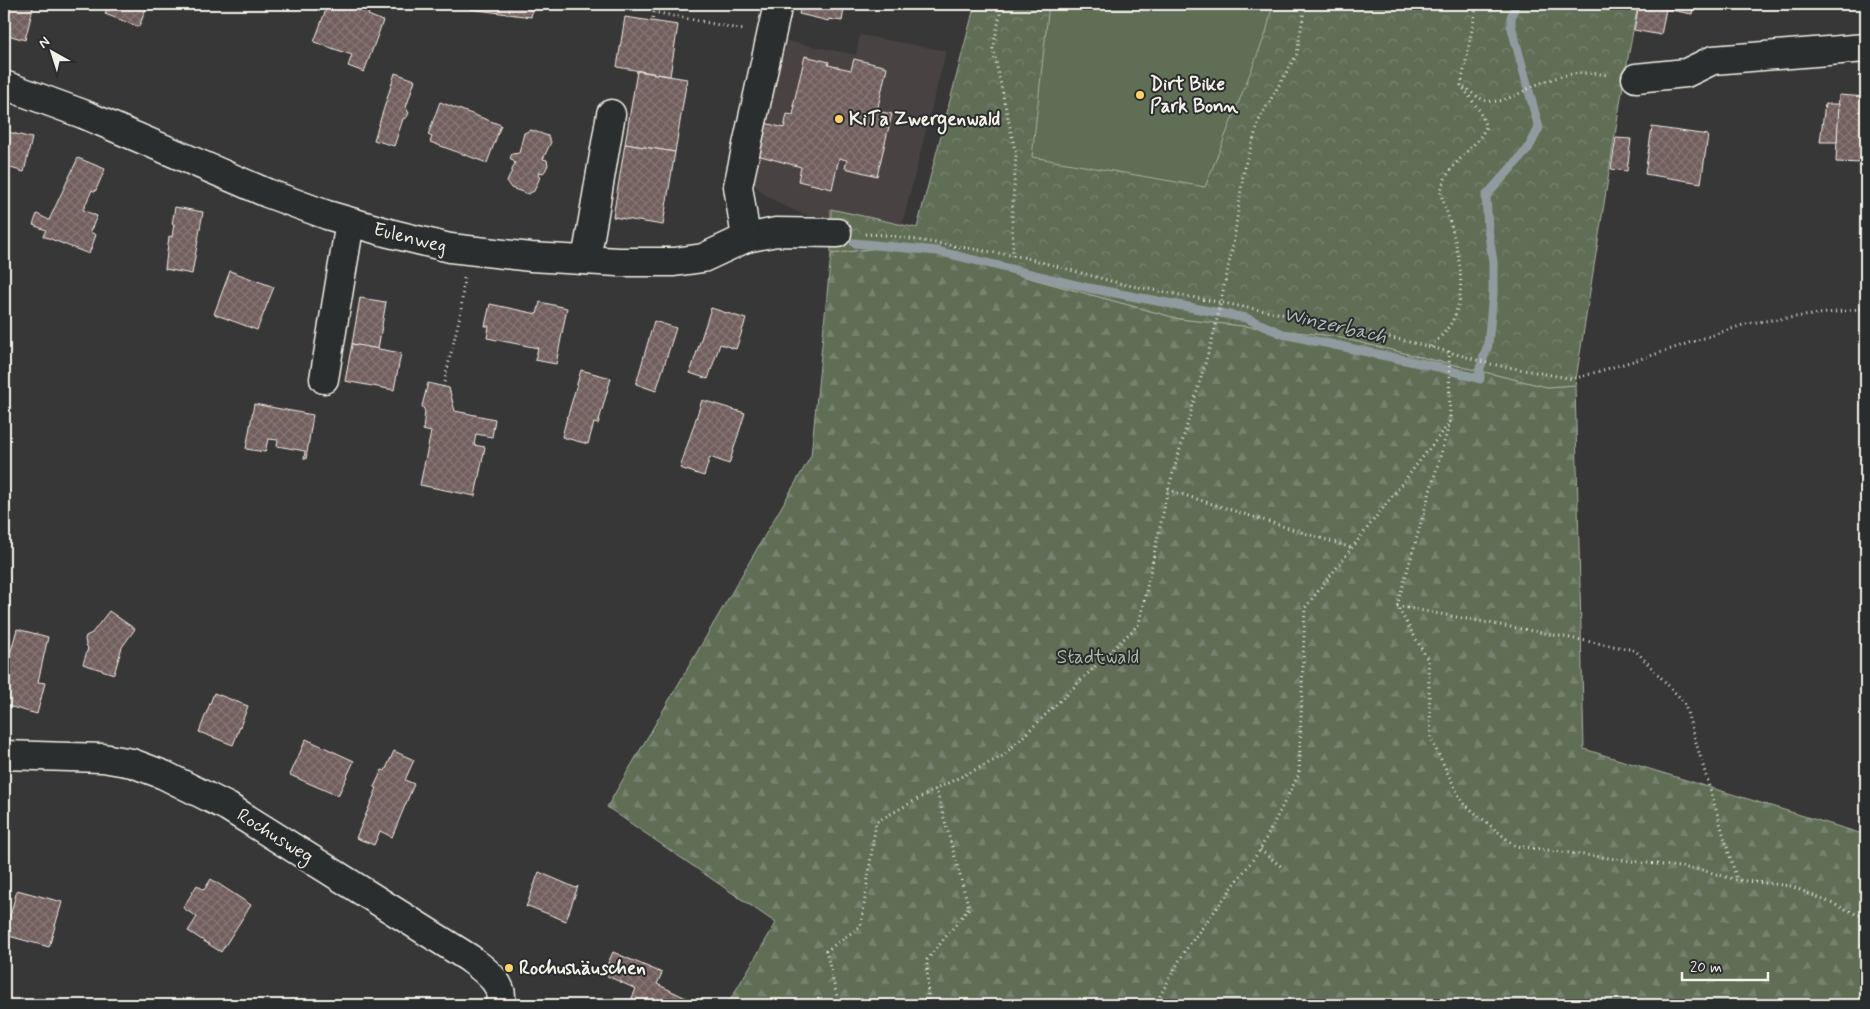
<svg xmlns="http://www.w3.org/2000/svg" width="1870" height="1009" font-family="Mynerve,sans-serif">
	<defs>
		<pattern id="forest-firs" width="22" height="20" patternUnits="userSpaceOnUse" patternTransform="scale(1.25)"><rect width="22" height="20" fill="#606e57"/><path d="M5 1l3.5 6h-7zM16 11l3.5 6h-7z" fill="#77836f"/></pattern>
		<pattern id="park-crowns" width="20" height="18" patternUnits="userSpaceOnUse" patternTransform="scale(1.25)"><rect width="20" height="18" fill="#606e57"/><path d="M2 6a3 3 0 1 1 6 0M12 15a3 3 0 1 1 6 0" fill="none" stroke="#77836f"/></pattern>
		<pattern id="building-cross-hatch" width="8" height="8" patternUnits="userSpaceOnUse" patternTransform="scale(1.25)"><rect width="8" height="8" fill="#715e5d"/><path d="M0 0l8 8M0 8l8-8" fill="none" stroke="#867674"/></pattern>
	</defs>
	<rect width="100%" height="100%" fill="#383737"/>
	<filter id="ink" filterUnits="userSpaceOnUse"><feTurbulence type="fractalNoise" baseFrequency=".02" numOctaves="2"/><feDisplacementMap in="SourceGraphic" scale="10" xChannelSelector="R" yChannelSelector="G"/><feConvolveMatrix kernelMatrix="1 2 1 2 8 2 1 2 1" color-interpolation-filters="sRGB"/></filter>
	<g filter="url(#ink)">
		<path fill="#494342" d="M860 35 946 51 901 229 818 220 782 205 764 194 753 183 767 114 787 41 856 55Z"/>
		<path fill="url(#forest-firs)" stroke="#aab0a0" d="M877 248 945 255 1180 319 1333 336 1547 387 1575 385 1584 749 1866 835V1005H727L776 923 607 807 811 456 831 254Z"/>
		<path fill="url(#park-crowns)" stroke="#aab0a0" d="M975 4H1638L1623 85 1575 385 1547 387 1333 336 1180 319 945 255 877 248 831 254V209L917 228Z"/>
		<path fill="#606e57" stroke="#aab0a0" d="M1049 4H1273L1266 33 1205 187 1032 157Z"/>
		<g fill="none" stroke-linecap="round" stroke-linejoin="round">
			<path stroke="#8f9b9f" stroke-width="9" d="M854 243 937 251 1089 288 1246 318 1283 334 1438 367 1480 379V368L1488 345 1493 294V262L1488 229 1486 196 1528 149 1539 128 1511 25V17L1516 4"/>
		</g>
		<g fill="url(#building-cross-hatch)" stroke="#f4f1e8">
			<path d="M4 4H34L25 40 4 34Z"/>
			<path d="M109 4H152L151 7 147 6 139 27 105 14Z"/>
			<path d="M328 4H372L368 15 383 21 364 72 348 66 352 55 314 42Z"/>
			<path d="M471 4H533L531 17 470 9Z"/>
			<path d="M801 4H845L842 21 829 19V21L799 14Z"/>
			<path d="M1639 4H1650V6L1666 9 1661 35 1634 30Z"/>
			<path d="M1650 4H1694L1692 14 1650 6Z"/>
			<path d="M625 17 678 25 670 76 617 67Z"/>
			<path d="M805 56 829 62 828 65 851 70 854 59 887 67 877 111 892 114 877 176 845 168 847 160 839 158 832 189 798 181 801 167 757 155 765 123 784 128 787 114 793 115 795 106H793Z"/>
			<path d="M637 71 687 79 675 152 625 144Z"/>
			<path d="M395 73 415 80 406 108 409 113 407 117 403 119 394 146 374 140Z"/>
			<path d="M1839 95 1866 97V136H1864L1863 163 1836 162Z"/>
			<path d="M440 102 501 125 487 163 430 142 432 137 428 135Z"/>
			<path d="M1825 104H1839L1837 142H1820Z"/>
			<path d="M1652 127 1708 135 1701 183 1645 174Z"/>
			<path d="M531 130 548 136 551 142 543 159 547 160 548 165 545 171 543 173 539 172 538 176 540 177 534 191 528 194 511 188 507 182 515 163 510 158 512 154 519 153 524 133Z"/>
			<path d="M4 131 32 138 24 172 4 166Z"/>
			<path d="M1616 138 1631 139 1627 171 1611 169Z"/>
			<path d="M625 144 675 152 663 225 613 217Z"/>
			<path d="M78 158 105 169 95 192 92 190 83 210 97 216 90 232 96 235 89 254 43 236 46 230 33 225 37 214 49 220Z"/>
			<path d="M175 207 203 212 192 274 165 269 169 236 172 237 174 224H172Z"/>
			<path d="M230 271 274 287 257 330 214 314Z"/>
			<path d="M360 298 386 302 378 349 352 344Z"/>
			<path d="M540 302 567 308 556 364 535 360 538 348 487 338 489 326H485L490 304 537 314Z"/>
			<path d="M711 308 746 319 736 349 720 344 708 379 690 373Z"/>
			<path d="M654 321 676 328 656 391 636 384Z"/>
			<path d="M352 344 401 353 394 390 345 381Z"/>
			<path d="M581 370 611 378 598 424 594 423 588 444 562 437 567 417H566L568 415Z"/>
			<path d="M428 383 449 388 455 411 495 419 492 437 476 434 474 445 485 447 475 496 420 485 431 432 423 430 425 411 422 406Z"/>
			<path d="M702 400 745 413 729 464 710 457 704 476 680 468Z"/>
			<path d="M254 404 313 415 306 459H304L305 451 277 446 278 440 268 439 265 452 246 449Z"/>
			<path d="M109 611 135 629 122 647 114 674 83 664 88 648 86 645 85 639 86 636 92 633Z"/>
			<path d="M17 629 48 637 38 682 45 683 37 714 4 705V650L11 651Z"/>
			<path d="M214 693 248 706 233 745 199 732Z"/>
			<path d="M306 739 354 761 338 796 290 775Z"/>
			<path d="M394 751 414 760 405 780 414 784 392 837 380 831 374 845 356 838 377 788 374 787 382 770 385 771Z"/>
			<path d="M539 872 576 888 578 886 566 921 528 906 526 907Z"/>
			<path d="M211 879 251 905 221 952 188 931 197 917 183 908 197 885 204 890Z"/>
			<path d="M17 890 62 902 49 947 5 935Z"/>
			<path d="M613 952 662 973 657 984 686 998 683 1005H643L631 1000 636 989 603 974Z"/>
		</g>
		<g fill="none" stroke-linecap="round" stroke-linejoin="round">
			<g stroke="#f4f1e8" stroke-width="31">
				<g id="minor">
					<path d="M1636 78 1686 73 1713 60 1866 48"/>
					<path d="M4 85 83 114 267 193 327 215 389 233 450 248 531 257 618 262H674L703 258 746 238 776 232 837 233"/>
					<path d="M746 238 738 186 778 4"/>
					<path d="M586 260 611 114"/>
					<path d="M324 379 350 222"/>
					<path d="M4 755 103 758 132 763 164 775 228 807 469 958C483 969 508 985 499 1005"/>
				</g>
			</g>
			<g stroke="#f4f1e8" stroke-width="3" stroke-dasharray="1 4" stroke-linecap="butt">
				<path d="M1002 4 993 49 1016 155 1012 218 1013 256"/>
				<path d="M653 18 654 12 744 30"/>
				<path d="M1464 87C1471 92 1480 100 1488 101 1507 104 1526 88 1543 82 1568 73 1582 71 1608 75"/>
				<path d="M865 234 886 235 1023 257 1122 284 1319 321 1431 347 1491 364 1573 379 1650 356 1749 323 1866 308"/>
				<path d="M1431 347C1441 336 1452 326 1456 312 1469 276 1452 228 1441 194 1442 167 1475 151 1486 127L1479 110 1461 85 1477 4"/>
				<path d="M1449 351 1450 422"/>
				<path d="M443 387 461 311 464 278"/>
				<path d="M1168 490 1352 548"/>
				<path d="M1397 606 1635 650 1684 702 1737 880"/>
				<path d="M1260 850 1282 867"/>
				<path d="M1079 998 1086 1005"/>
				<path d="M839 1005 826 951 861 926 876 822 936 789 1003 756 1139 624 1168 490 1214 333 1234 240 1244 168 1260 118 1297 54 1305 4"/>
				<path d="M928 1005 927 960 969 908 936 789"/>
				<path d="M1155 1005 1184 952 1260 850 1299 774 1305 608 1450 422 1397 606 1428 660 1431 739 1462 802 1515 846 1702 870 1737 880 1791 886 1866 918"/>
			</g>
			<use href="#minor" stroke="#2a2d2e" stroke-width="28"/>
		</g>
	</g>
	<g fill="#ffd166" stroke="#2a2d2e" stroke-width="2">
		<circle cx="1140" cy="95" r="5"/>
		<circle cx="839" cy="119" r="5"/>
		<circle cx="509" cy="968" r="5"/>
	</g>
	<g text-anchor="middle" dominant-baseline="central" stroke-width="4" stroke-linejoin="round" paint-order="stroke">
		<g font-size="19" font-weight="bold" fill="#f4f1e8" stroke="#2a2d2e" text-anchor="start">
			<text x="1150" y="84">Dirt Bike<tspan x="1150" dy="22">Park Bonn</tspan></text>
			<text x="849" y="119">KiTa Zwergenwald</text>
			<text x="519" y="968">Rochushäuschen</text>
		</g>
		<g font-size="19" fill="#f4f1e8" stroke="#2a2d2e">
			<text transform="translate(410 238) rotate(14)">Eulenweg</text>
			<text transform="translate(275 836) rotate(32)">Rochusweg</text>
		</g>
		<g font-size="19" fill="#b1b6a7" stroke="#2a2d2e">
			<text x="1098" y="657">Stadtwald</text>
		</g>
		<g font-size="20" font-style="italic" fill="#b1b8b8" stroke="#2a2d2e">
			<text transform="translate(1335 326) rotate(13)">Winzerbach</text>
		</g>
	</g>
	<rect width="1870" height="1009" fill="none" stroke="#2a2d2e" stroke-width="20"/>
	<rect x="10" y="10" width="1850" height="989" fill="none" stroke="#f4f1e8" stroke-width="2" filter="url(#ink)"/>
	<g transform="translate(52 52) rotate(321)" stroke="#2a2d2e" stroke-width="4" paint-order="stroke">
	<path d="M0-4L9 19L0 12L-9 19Z" fill="#f4f1e8"/>
	<text y="-8" font-size="14" font-weight="bold" text-anchor="middle" fill="#f4f1e8">N</text>
	</g>
	<path d="M1682 972v8h86v-8" fill="none" stroke="#f4f1e8" stroke-width="2.5"/>
	<text x="1690" y="972" font-size="15" fill="#f4f1e8" stroke="#2a2d2e" stroke-width="4" paint-order="stroke">20 m</text>
</svg>
